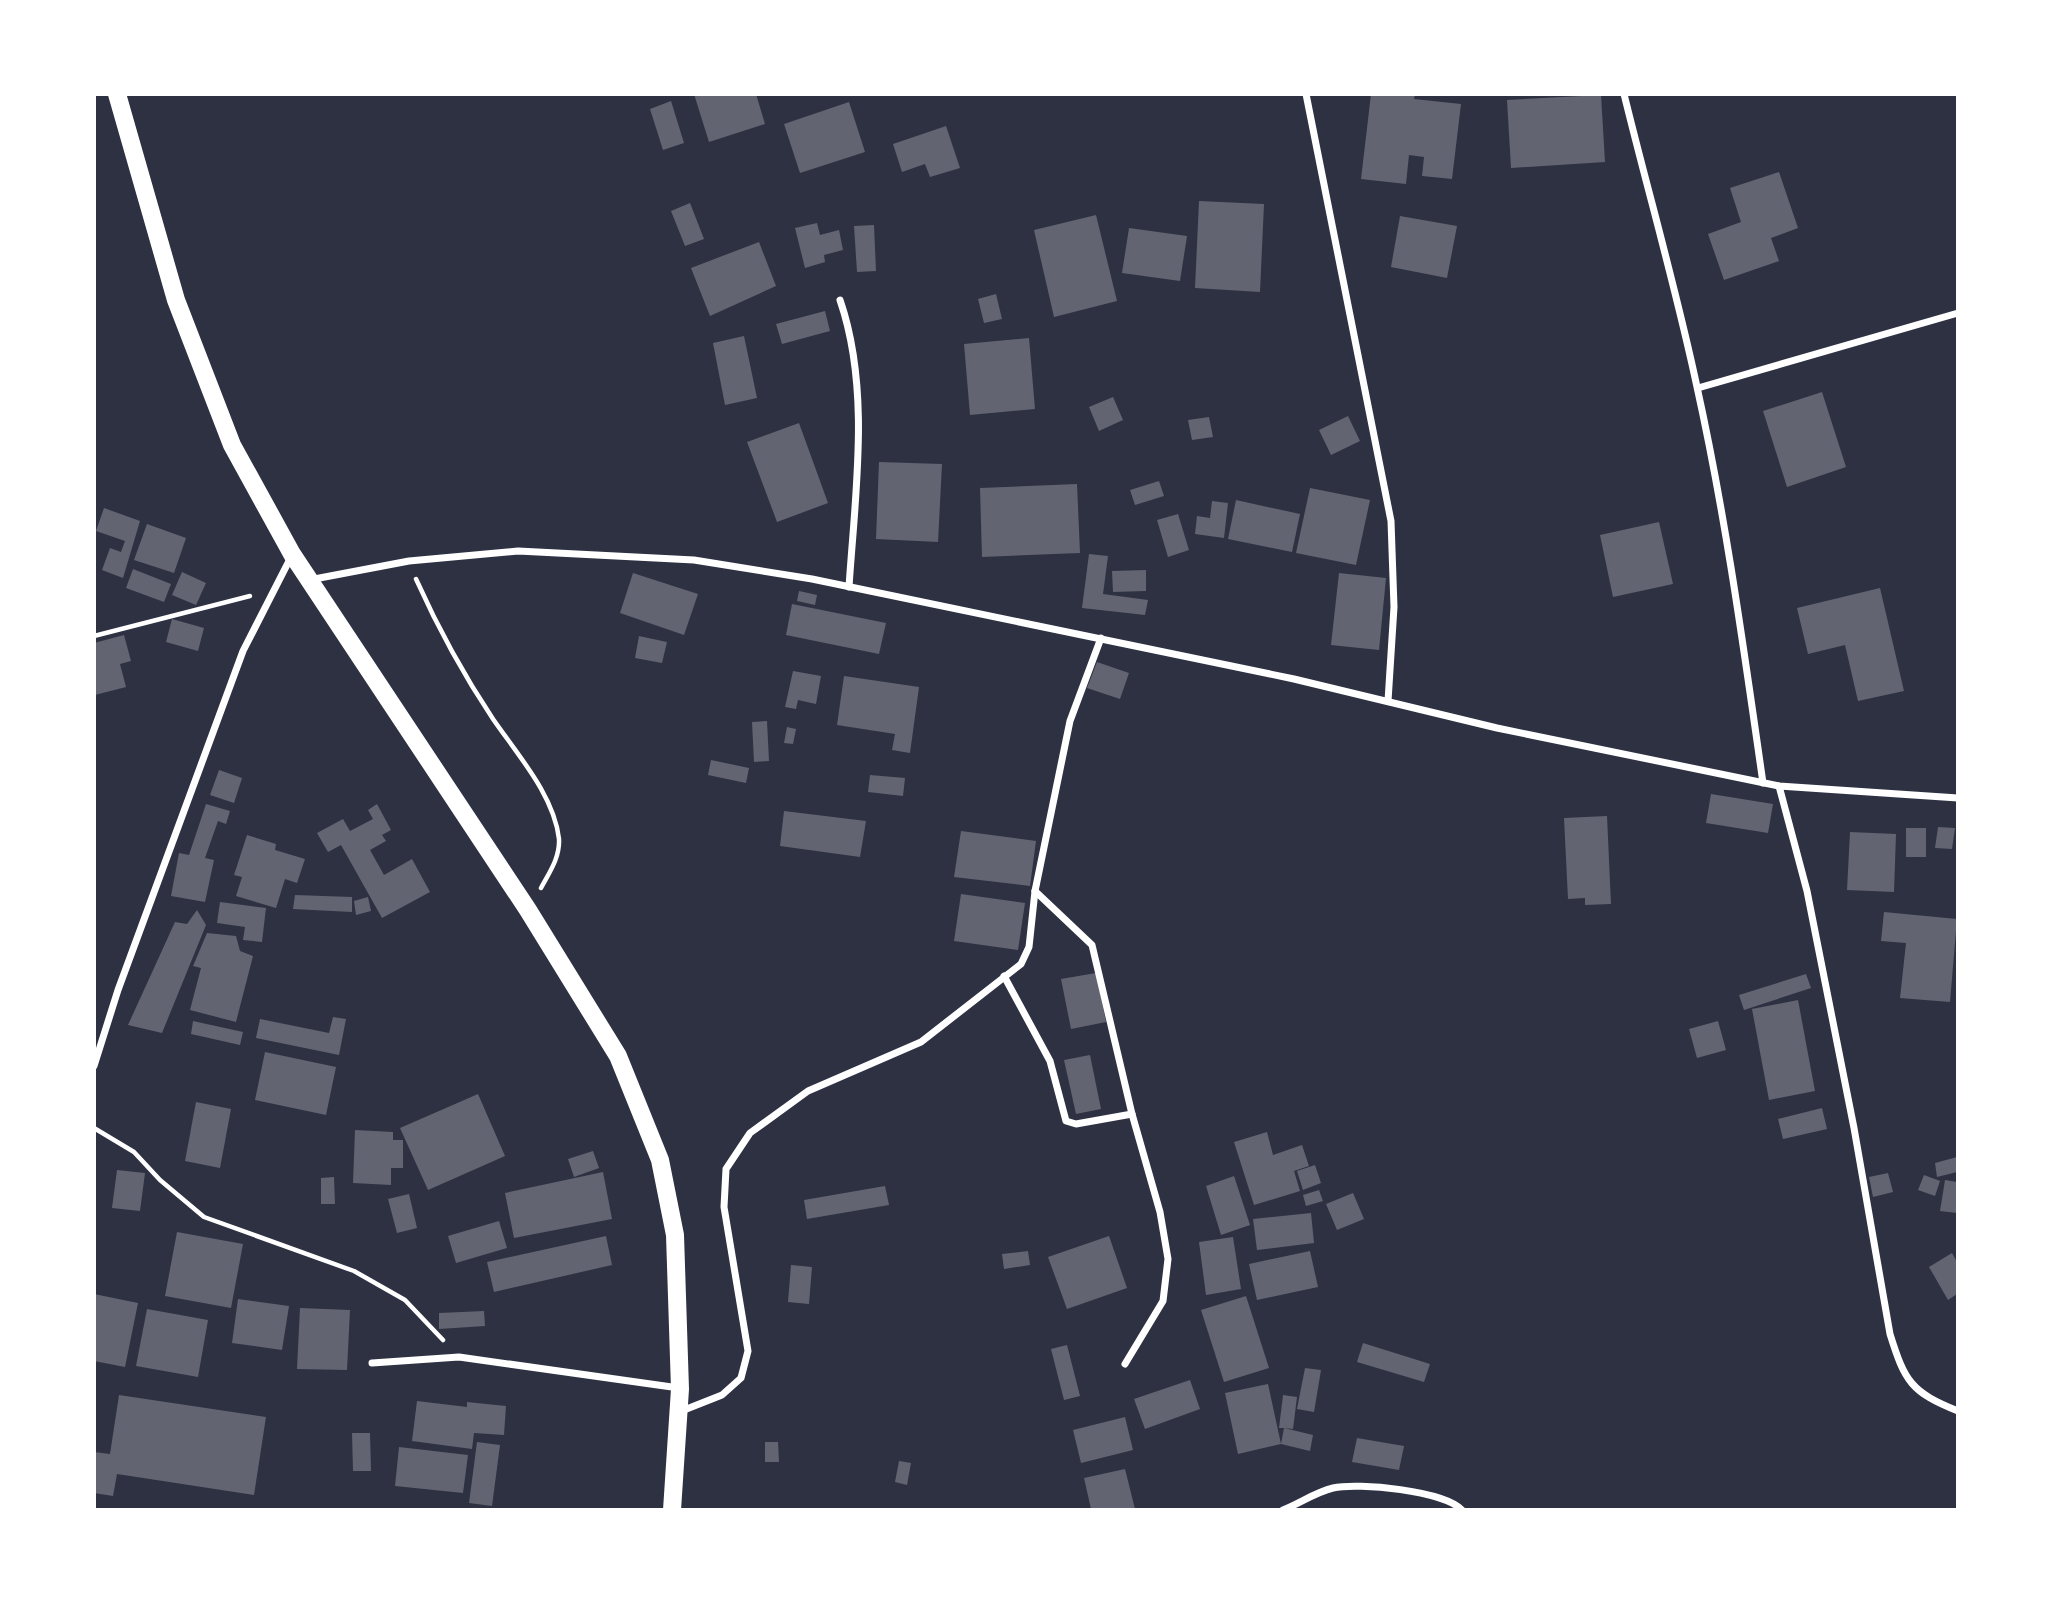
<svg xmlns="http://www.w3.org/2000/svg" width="2052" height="1604" font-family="Montserrat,sans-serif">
	<rect width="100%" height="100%" fill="#2d3142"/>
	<g fill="#626471">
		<path d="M694 94H756L765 124 709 142Z"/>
		<path d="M1371 94H1415L1414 99 1461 104 1452 179 1422 176 1424 157 1409 155 1406 184 1361 179Z"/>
		<path d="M1601 95 1605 162 1511 168 1507 100Z"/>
		<path d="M671 101 684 143 663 150 650 109Z"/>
		<path d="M849 102 865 152 800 173 784 124Z"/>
		<path d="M946 126 960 168 930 177 925 164 902 172 893 144Z"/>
		<path d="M1779 172 1798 228 1771 238 1779 261 1724 280 1708 234 1741 222 1730 188Z"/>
		<path d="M1199 201 1264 204 1260 292 1195 288Z"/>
		<path d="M690 203 704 239 685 246 671 211Z"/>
		<path d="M1096 215 1117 301 1054 317 1034 230Z"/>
		<path d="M1400 216 1457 226 1447 278 1391 267Z"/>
		<path d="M817 223 820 235 839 230 843 250 824 255 825 262 805 268 795 228Z"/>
		<path d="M874 225 876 271 857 272 854 226Z"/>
		<path d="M1129 228 1187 236 1180 281 1122 273Z"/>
		<path d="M759 242 776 286 710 316 691 268Z"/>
		<path d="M996 294 1002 319 984 323 978 299Z"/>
		<path d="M825 311 830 331 782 344 776 324Z"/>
		<path d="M744 336 757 398 725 405 713 343Z"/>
		<path d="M1029 338 1035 409 970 415 964 344Z"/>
		<path d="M1822 392 1846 467 1787 487 1763 411Z"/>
		<path d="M1113 397 1123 420 1099 431 1089 407Z"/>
		<path d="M1348 416 1360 441 1331 455 1319 430Z"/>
		<path d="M1209 417 1213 437 1192 440 1188 420Z"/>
		<path d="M799 423 828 503 777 522 747 442Z"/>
		<path d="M879 462 942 464 938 542 876 539Z"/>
		<path d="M1159 481 1164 496 1135 505 1130 490Z"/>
		<path d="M1077 484 1080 553 982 557 980 488Z"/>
		<path d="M1310 488 1370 500 1356 565 1296 553Z"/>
		<path d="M1236 500 1300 514 1292 552 1228 539Z"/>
		<path d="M1212 501 1228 503 1224 538 1195 534 1197 516 1210 518Z"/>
		<path d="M104 508 140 521 123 578 102 570 110 548 121 552 125 541 96 531Z"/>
		<path d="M1178 514 1189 550 1168 557 1157 520Z"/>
		<path d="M1659 522 1673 584 1613 597 1600 535Z"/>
		<path d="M147 524 186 538 174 573 134 560Z"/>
		<path d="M1089 554 1108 556 1103 594 1148 600 1145 615 1082 608Z"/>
		<path d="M133 569 171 584 164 602 126 588Z"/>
		<path d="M1146 570V591L1113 592 1112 571Z"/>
		<path d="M182 572 206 583 196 605 172 595Z"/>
		<path d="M633 573 698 594 684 635 620 613Z"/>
		<path d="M1339 573 1386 578 1379 650 1331 645Z"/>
		<path d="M1880 588 1904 691 1858 701 1845 645 1808 654 1797 608Z"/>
		<path d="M799 591 817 595 815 605 797 601Z"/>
		<path d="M792 604 886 623 879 654 786 635Z"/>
		<path d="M172 619 204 628 198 651 166 642Z"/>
		<path d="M124 635 131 661 120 664 126 687 95 695 94 643Z"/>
		<path d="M639 636 667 642 662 663 635 658Z"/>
		<path d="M1097 662 1129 673 1120 699 1087 688Z"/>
		<path d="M793 671 821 676 816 704 798 700 796 709 785 707Z"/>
		<path d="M844 676 919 687 910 753 892 750 895 734 837 725Z"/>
		<path d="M767 721 769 761 754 762 752 722Z"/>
		<path d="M787 727 796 729 793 744 784 743Z"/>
		<path d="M711 760 749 768 746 783 708 775Z"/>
		<path d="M219 770 242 778 234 803 210 795Z"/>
		<path d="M870 775 905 778 903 796 868 792Z"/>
		<path d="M1711 794 1773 804 1768 833 1706 823Z"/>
		<path d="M206 804 230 811 226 824 218 821 205 858 214 860 205 902 171 896 179 853 189 855Z"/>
		<path d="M377 804 391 830 382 835 386 841 370 850 384 875 412 859 430 892 382 918 341 845 328 852 317 833 343 819 350 831 373 819 368 810Z"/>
		<path d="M784 811 866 821 860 857 780 846Z"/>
		<path d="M1607 816 1611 904 1585 905V898L1568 899 1564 818Z"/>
		<path d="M1938 827 1955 828 1952 849 1935 848Z"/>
		<rect x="1906" y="828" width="20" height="29"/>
		<path d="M961 831 1036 841 1030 886 954 877Z"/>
		<path d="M1850 832 1896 834 1894 892 1847 890Z"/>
		<path d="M247 835 276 844 275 850 305 859 297 883 285 879 276 908 236 896 242 877 234 875Z"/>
		<path d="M961 894 1025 903 1018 950 954 941Z"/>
		<path d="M295 895 352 897V912L293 909Z"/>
		<path d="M368 897 371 911 356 915 354 901Z"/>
		<path d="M220 902 266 908 262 942 243 940 245 927 217 923Z"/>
		<path d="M197 910 206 925 162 1033 128 1025 175 922 187 924Z"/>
		<path d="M1884 912 1957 919 1950 1002 1900 998 1906 943 1881 941Z"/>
		<path d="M207 933 236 936 240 951 253 956 236 1022 190 1010 201 968 193 966Z"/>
		<path d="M1096 973 1106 1022 1071 1029 1061 979Z"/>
		<path d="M1806 974 1811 988 1744 1010 1739 995Z"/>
		<path d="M1798 1000 1815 1091 1769 1100 1752 1009Z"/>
		<path d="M333 1017 346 1019 339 1055 256 1038 260 1019 329 1033Z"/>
		<path d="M193 1021 243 1032 240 1045 191 1034Z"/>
		<path d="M1718 1021 1726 1050 1697 1058 1689 1029Z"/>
		<path d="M265 1052 336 1067 326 1115 255 1100Z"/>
		<path d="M1090 1055 1101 1109 1076 1114 1064 1060Z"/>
		<path d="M478 1094 505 1156 428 1190 400 1128Z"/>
		<path d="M196 1102 231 1109 220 1168 185 1161Z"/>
		<path d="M1822 1108 1827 1129 1783 1139 1778 1119Z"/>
		<path d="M355 1130 393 1132V1140H403V1168H391V1185L353 1183Z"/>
		<path d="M1267 1132 1273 1155 1302 1145 1309 1166 1294 1171 1300 1191 1254 1205 1234 1142Z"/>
		<path d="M593 1151 599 1168 574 1177 568 1159Z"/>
		<path d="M1957 1157V1172L1937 1177 1935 1163Z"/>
		<path d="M1315 1165 1321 1183 1303 1190 1297 1171Z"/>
		<path d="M117 1170 145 1173 140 1211 112 1208Z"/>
		<path d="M603 1172 612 1219 514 1238 505 1193Z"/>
		<path d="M1888 1173 1893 1192 1873 1197 1869 1177Z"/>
		<path d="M1924 1175 1940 1181 1935 1196 1918 1190Z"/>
		<path d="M1234 1176 1250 1225 1221 1235 1206 1186Z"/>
		<path d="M334 1177 335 1204H321V1178Z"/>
		<path d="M1945 1180 1957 1182V1213L1940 1211Z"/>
		<path d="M885 1186 889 1205 807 1219 804 1200Z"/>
		<path d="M1319 1190 1323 1201 1306 1206 1303 1195Z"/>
		<path d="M1353 1193 1364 1219 1337 1230 1326 1204Z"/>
		<path d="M409 1194 417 1228 397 1233 388 1199Z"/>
		<path d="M1311 1213 1314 1243 1257 1250 1253 1219Z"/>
		<path d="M499 1221 507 1248 456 1263 448 1236Z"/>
		<path d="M177 1232 243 1244 231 1308 165 1296Z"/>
		<path d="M606 1236 612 1265 494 1292 487 1262Z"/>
		<path d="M1109 1236 1127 1288 1067 1309 1048 1257Z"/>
		<path d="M1233 1237 1241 1289 1206 1295 1199 1242Z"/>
		<path d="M1028 1251 1030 1265 1004 1269 1002 1254Z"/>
		<path d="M1310 1251 1318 1287 1257 1300 1249 1264Z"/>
		<path d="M1952 1253 1957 1262V1294L1948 1300 1929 1267Z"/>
		<path d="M791 1265 812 1267 809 1304 788 1302Z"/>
		<path d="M94 1294 138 1303 125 1367 94 1361Z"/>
		<path d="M1246 1296 1269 1368 1224 1382 1201 1310Z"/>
		<path d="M238 1299 289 1306 282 1350 232 1343Z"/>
		<path d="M300 1308 350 1310 347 1370 297 1369Z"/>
		<path d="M147 1309 208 1320 198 1377 136 1366Z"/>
		<path d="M484 1311 485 1326 439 1329V1313Z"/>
		<path d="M1363 1343 1430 1364 1424 1382 1357 1362Z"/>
		<path d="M1067 1345 1080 1396 1064 1400 1051 1349Z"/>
		<path d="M1305 1368 1321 1370 1314 1412 1297 1409Z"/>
		<path d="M1190 1380 1200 1409 1145 1429 1134 1399Z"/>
		<path d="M1268 1384 1281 1444 1284 1428H1279L1283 1395 1297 1397 1293 1429 1284 1428 1313 1435 1310 1451 1281 1444 1238 1454 1225 1393Z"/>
		<path d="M119 1395 266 1417 254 1495 117 1474 113 1496 94 1493V1452L110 1454Z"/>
		<path d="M417 1401 467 1407V1402L506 1406 504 1435 474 1433 472 1449 412 1441Z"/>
		<path d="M1125 1417 1133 1450 1081 1463 1073 1430Z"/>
		<path d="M352 1433H370L371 1471H353Z"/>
		<path d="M1357 1438 1404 1446 1399 1470 1352 1462Z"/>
		<path d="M477 1442 500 1445 492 1506 469 1503Z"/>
		<path d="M765 1442H778L779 1462H765Z"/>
		<path d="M399 1447 468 1455 463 1493 395 1486Z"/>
		<path d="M899 1461 911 1463 907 1485 895 1482Z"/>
		<path d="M1125 1469 1135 1509H1091L1084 1478Z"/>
	</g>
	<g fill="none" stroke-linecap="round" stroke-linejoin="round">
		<g stroke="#fff" stroke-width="4.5">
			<path d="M416 579C438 628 463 674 493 719 517 754 554 795 559 839 560 858 549 873 541 888"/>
			<path d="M94 636 250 596"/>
			<path d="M94 1128 134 1152 160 1180 204 1217 354 1271 405 1300 443 1340"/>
		</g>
		<g stroke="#fff" stroke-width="7">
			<path d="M1306 94 1391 521 1394 607 1388 701"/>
			<path d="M1624 94C1648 192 1676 288 1697 387 1726 518 1744 651 1763 783"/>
			<path d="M840 300C871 390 855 494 849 587"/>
			<path d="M1698 388 1958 313"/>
			<path d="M309 580 409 561 518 551 694 560 812 579 1294 679 1497 728 1779 786 1958 798"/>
			<path d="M1779 786 1807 891 1854 1128 1890 1334C1905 1382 1911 1392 1958 1411"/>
			<path d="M1035 891 1092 945 1132 1114 1160 1212 1168 1259 1163 1301 1125 1364"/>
			<path d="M1004 976 1050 1061 1066 1121 1076 1124 1132 1114"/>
			<path d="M94 1066 118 990 243 651 292 555"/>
			<path d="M372 1363 459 1357 679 1388"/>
			<path d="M679 1412 722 1395 741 1378 748 1351 724 1207 726 1169 750 1133 808 1091 921 1042 1021 964 1029 947 1035 891 1070 721 1101 638"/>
			<path d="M1283 1510C1300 1503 1316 1492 1333 1488 1358 1482 1445 1491 1462 1510"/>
		</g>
		<path stroke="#fff" stroke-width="18" d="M117 94 176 300 232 445 292 554 528 910 618 1056 660 1160 675 1235 680 1389 672 1510"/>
	</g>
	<rect width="2052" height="1604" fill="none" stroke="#ffffff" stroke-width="192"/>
</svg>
